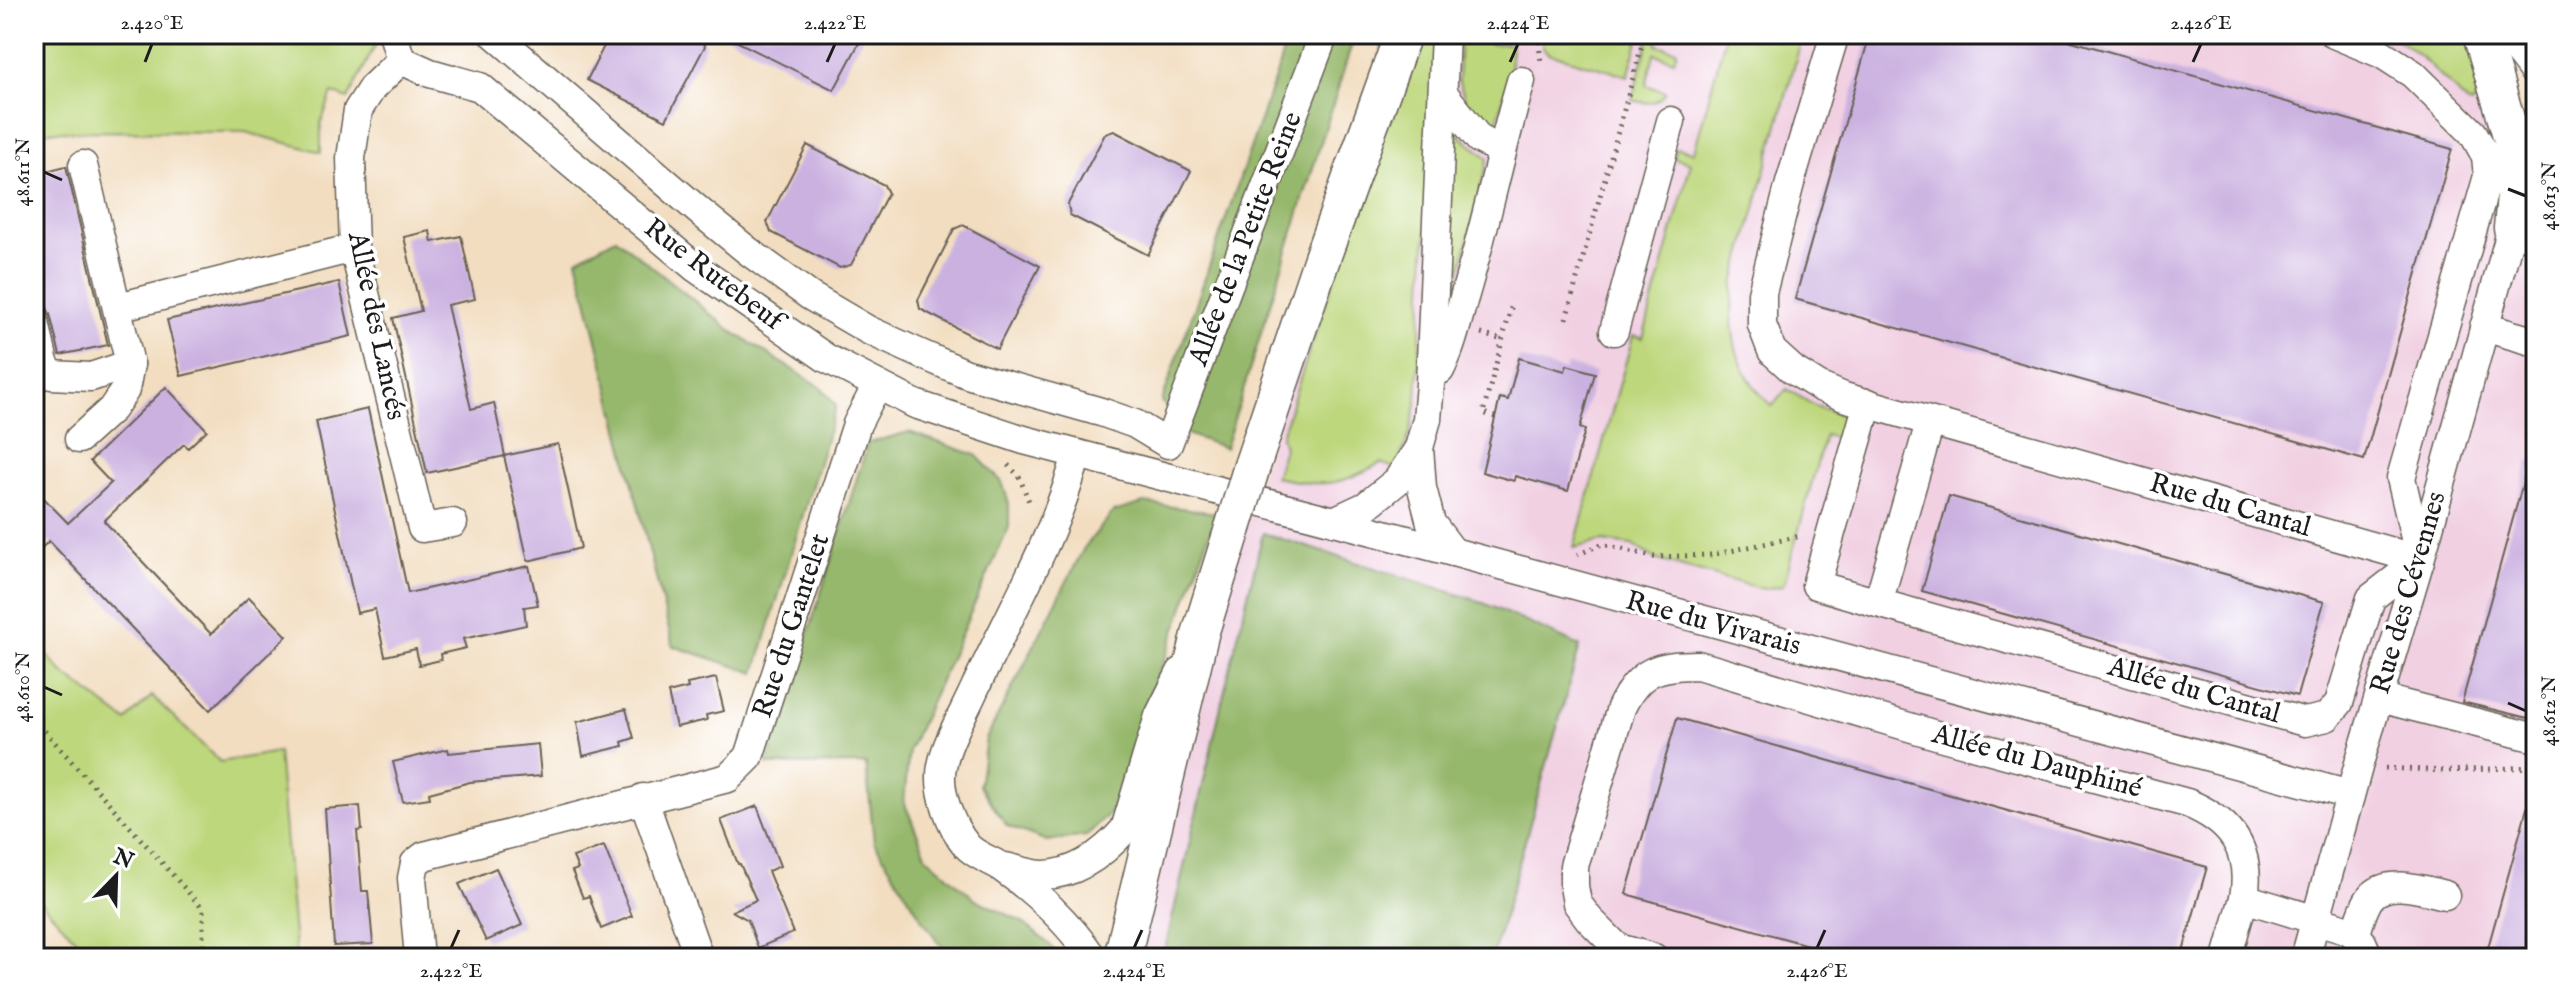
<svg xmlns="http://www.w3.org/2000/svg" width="2570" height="992" font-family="'IM FELL English',serif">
	<rect width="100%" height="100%" fill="#fff"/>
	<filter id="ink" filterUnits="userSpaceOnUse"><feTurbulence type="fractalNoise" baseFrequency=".0125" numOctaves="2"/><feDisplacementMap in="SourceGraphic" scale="16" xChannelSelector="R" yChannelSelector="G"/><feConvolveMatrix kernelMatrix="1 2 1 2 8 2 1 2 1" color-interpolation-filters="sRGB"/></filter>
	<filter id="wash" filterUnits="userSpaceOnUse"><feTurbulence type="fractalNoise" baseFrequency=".006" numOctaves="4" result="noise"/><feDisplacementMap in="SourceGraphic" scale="32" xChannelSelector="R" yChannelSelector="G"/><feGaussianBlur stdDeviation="1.8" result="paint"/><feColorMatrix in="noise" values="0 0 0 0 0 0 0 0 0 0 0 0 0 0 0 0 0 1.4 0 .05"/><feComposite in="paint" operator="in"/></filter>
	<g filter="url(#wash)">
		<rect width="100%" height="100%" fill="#f2ddc0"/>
		<path fill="#f1d0e2" d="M1402 34H2470L2536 245V958H1132L1206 643Z"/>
		<g fill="#bdd77c" stroke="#6c7a4c" stroke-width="2">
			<path d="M34 34H373L375 46 348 99 332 93 321 123V152L245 132 34 131Z"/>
			<path d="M1415 34H1437L1417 398C1413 424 1408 445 1394 468L1381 463C1335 487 1325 487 1275 477L1284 448 1281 436Z"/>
			<path d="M1460 34H1490L1491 44H1512L1510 74 1495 128 1487 129 1469 109 1458 80Z"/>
			<path d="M1542 34H1640L1628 76 1548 53 1542 47Z"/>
			<path d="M1650 34H1659L1657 45 1677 50 1674 60 1654 54 1646 85 1666 92C1656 105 1647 104 1632 100Z"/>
			<path d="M1726 34H1803L1734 284C1728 333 1734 371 1772 406L1787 389 1815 406 1852 418 1846 440 1825 435 1784 583 1782 586 1763 589 1658 560 1632 545 1603 541 1574 548 1633 336 1643 338 1691 163 1674 158 1676 148 1694 152Z"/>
			<path d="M2390 34H2466L2487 95 2470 105 2421 57Z"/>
			<path d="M1453 132H1455L1488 158 1444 338Z"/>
			<path d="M34 641 61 671 126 721 152 696 220 762 278 752 296 958H94L34 895Z"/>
		</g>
		<g fill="#96b86c" stroke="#596a44" stroke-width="2">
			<path d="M1288 34H1355L1225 448 1184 433 1162 401 1278 69Z"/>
			<path d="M616 238 733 332 822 388 836 406 755 673 673 646 577 259Z"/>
			<path d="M909 432 976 455 1002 482 1009 504V527L909 750 904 802 927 857 975 899 1021 921 1049 944 1061 958H950L922 919 874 842 866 764 767 765 868 443Z"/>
			<path d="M1144 503 1217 513 1167 654 1146 704 1112 811 1086 836 1047 841 1007 826 979 786 986 739 1084 548 1113 512Z"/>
			<path d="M1263 533 1479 601 1580 646 1492 958H1163L1224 693Z"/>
		</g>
		<g id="blocks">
			<g fill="#cbb1e0">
				<path d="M610 34H695L702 38 705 46 666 120 587 80Z"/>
				<path d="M722 34H864L834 90Z"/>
				<path d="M1870 34H2047L2452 149 2364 460 1795 299Z"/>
				<path d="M1114 131 1191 171 1148 255 1070 215 1068 204 1105 134Z"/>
				<path d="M807 145 884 185 888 193 851 265 840 268 771 232 767 222Z"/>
				<path d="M66 166 108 345 60 355 50 314 46 306 34 301V174Z"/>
				<path d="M963 225 1040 266 997 349 920 309 918 300 954 229Z"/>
				<path d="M430 231 432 242 461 236 475 299 447 305 471 409 494 403 505 456 427 473 393 318 421 311 404 237Z"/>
				<path d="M339 282 351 336 181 376 167 320Z"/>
				<path d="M1519 358 1565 371 1567 365 1595 373 1580 428 1585 430 1568 491 1515 476 1514 481 1482 472 1500 398 1508 400Z"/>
				<path d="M166 387 207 430 188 448 184 444 104 521 211 634 249 597 287 636 210 710 49 541 34 555V488L68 523 111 483 90 461Z"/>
				<path d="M368 409 408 593 529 566 538 605 524 607 526 625 463 639 466 648 440 654 441 660 419 665 416 649 385 656 375 609 357 613 316 421Z"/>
				<path d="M558 444 581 548 528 561 504 456Z"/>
				<path d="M2529 461H2536V720L2462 702Z"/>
				<path d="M1949 496 2324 602 2297 696 1922 591Z"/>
				<path d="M716 678 724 711 706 715 707 720 676 727 668 693 688 688 687 684Z"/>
				<path d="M626 709 634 738 622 742 623 746 583 756 577 722Z"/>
				<path d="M1677 718 2207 867 2181 958H1854L1626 894Z"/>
				<path d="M538 744 541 776 470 782 429 793 430 798 403 802 393 762 448 749 449 753Z"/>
				<path d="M2529 801 2536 802V958H2485Z"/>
				<path d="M360 806 362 830 357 831 362 891H368L373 944 334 946 325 809Z"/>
				<path d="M757 806 780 866 768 871 793 933 758 948 748 920 732 911 756 900 740 864H738L721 820Z"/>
				<path d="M604 846 632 916 601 929 589 896 583 898 572 871 578 869 573 857Z"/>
				<path d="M496 868 522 925 486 941 459 884Z"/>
			</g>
		</g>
	</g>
	<g filter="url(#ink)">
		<use href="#blocks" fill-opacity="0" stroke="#676055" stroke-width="2"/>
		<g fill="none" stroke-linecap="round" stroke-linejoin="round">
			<g stroke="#676055" stroke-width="31">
				<g id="minor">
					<path d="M393 34 401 60 430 73 480 87 696 268 826 358 915 404 1024 440 1453 552 2350 795"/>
					<path d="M494 34 699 211 748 251 810 296 868 330 923 355 967 374 1101 412 1135 424 1168 444 1324 34"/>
					<path d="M1445 34 1430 384 1427 419 1419 448 1422 488 1431 523 1453 552"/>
					<path d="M1835 34 1790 183 1762 293V325L1772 351 1793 370 1820 387 1844 397 2420 560"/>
					<path d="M2334 34 2382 54 2413 74 2473 133 2486 156 2488 176 2401 478 2419 555"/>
					<path d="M401 60 372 88 358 110 351 158 354 248 422 528 453 523"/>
					<path d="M1443 93 1479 139 1501 150"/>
					<path d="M118 307 354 248"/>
					<path d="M34 318 44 363 51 375 91 377 130 364"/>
					<path d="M2484 327 2536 342"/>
					<path d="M1614 331 1671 121"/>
					<path d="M1440 370C1451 349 1457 323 1463 301 1485 228 1500 154 1521 81"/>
					<path d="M1868 403 1816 585 1878 603 1930 423"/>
					<path d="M79 439 112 409 125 390 130 364 83 165"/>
					<path d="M1077 454C1055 537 1011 611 975 688 964 713 947 740 942 766 937 791 951 827 967 846 975 855 988 859 998 865 1034 890 1068 922 1093 958"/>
					<path d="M1334 521 1366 506 1397 481 1419 448"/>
					<path d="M1878 603 2305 722 2327 717 2339 703 2371 598 2420 560"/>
					<path d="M2379 698 2536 738"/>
					<path d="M643 798 699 958"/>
					<path d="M1006 867C1018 870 1032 875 1044 875 1077 874 1104 853 1125 829L1159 716 1181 672"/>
					<path d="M2356 934C2359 923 2363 908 2370 898 2387 877 2424 890 2445 895"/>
					<path d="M419 958 412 878 415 863 424 856 728 778 749 757 857 424 877 385"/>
					<path d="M1654 958 1618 948 1589 919 1577 903 1574 886V866L1621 708C1639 670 1658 665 1698 665L1943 737 2187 803C2232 821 2252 850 2244 898L2349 930 2362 942 2369 958"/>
					<path d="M2227 958 2244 898"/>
					<path d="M2305 958 2360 760 2420 560 2512 228"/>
				</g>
			</g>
			<g stroke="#676055" stroke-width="39">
				<g id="major">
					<path d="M2481 34 2512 139 2517 175 2512 228 2536 234"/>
					<path d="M2510 34 2536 68"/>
					<path d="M1252 466 1322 258 1403 34"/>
					<path d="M1122 958 1201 631 1233 528"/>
				</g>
			</g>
			<g stroke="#676055" stroke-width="5" stroke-dasharray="2 6" stroke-linecap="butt">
				<path d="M1538 34 1541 62"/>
				<path d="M1566 319 1645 34"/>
				<path d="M1481 334 1503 340"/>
				<path d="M1495 417 1483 413 1512 304"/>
				<path d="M1008 465 1019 476 1030 504"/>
				<path d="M1577 555 1602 544 1654 557 1711 555 1801 536"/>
				<path d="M34 719 203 909V958"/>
				<path d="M2385 768 2446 771 2531 767"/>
			</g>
			<use href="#minor" stroke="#fff" stroke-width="28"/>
			<use href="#major" stroke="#fff" stroke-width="36"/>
			<g stroke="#676055" stroke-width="39" stroke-linecap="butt">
				<path id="major-bridge" d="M1233 528 1252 466"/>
			</g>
			<use href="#major-bridge" stroke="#fff" stroke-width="36"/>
		</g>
	</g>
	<path fill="none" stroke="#1c1c1c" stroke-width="3" d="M145 62 152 44M827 62 835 44M1510 62 1518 44M2193 62 2201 44M44 172 62 180M2508 189 2526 196M44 687 62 695M2508 703 2526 711M451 948 459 930M1134 948 1142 930M1817 948 1825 930"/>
	<g text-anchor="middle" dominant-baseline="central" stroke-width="7" stroke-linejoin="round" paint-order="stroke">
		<g font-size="28" fill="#1c1c1c" stroke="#fff">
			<text transform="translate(1246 239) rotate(-69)">Allée de la Petite Reine</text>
			<text transform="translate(713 275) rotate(37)">Rue Rutebeuf</text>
			<text transform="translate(376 326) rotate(78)">Allée des Lancés</text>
			<text transform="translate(2230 506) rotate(16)">Rue du Cantal</text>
			<text transform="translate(2409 593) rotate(-74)">Rue des Cévennes</text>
			<text transform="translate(1713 624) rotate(15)">Rue du Vivarais</text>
			<text transform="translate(792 626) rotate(-72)">Rue du Gantelet</text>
			<text transform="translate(2194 691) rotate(16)">Allée du Cantal</text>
			<text transform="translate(2037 762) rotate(15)">Allée du Dauphiné</text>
		</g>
	</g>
	<rect width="2570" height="992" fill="none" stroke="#fff" stroke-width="88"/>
	<g transform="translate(116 876) rotate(23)" stroke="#ffffff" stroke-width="6" paint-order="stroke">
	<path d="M0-6L14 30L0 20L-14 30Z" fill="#1c1c1c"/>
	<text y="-12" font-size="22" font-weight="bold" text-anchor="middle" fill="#1c1c1c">N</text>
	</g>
	<rect x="44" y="44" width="2482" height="904" fill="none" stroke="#1c1c1c" stroke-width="3"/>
	<g font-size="20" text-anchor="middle" fill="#1c1c1c">
		<text x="152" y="29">2.420°E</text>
		<text x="835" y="29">2.422°E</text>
		<text x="1518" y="29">2.424°E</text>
		<text x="2201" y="29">2.426°E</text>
		<text transform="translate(22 172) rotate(-90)" y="7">48.611°N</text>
		<text transform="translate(2548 196) rotate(-90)" y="7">48.613°N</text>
		<text transform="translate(22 687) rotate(-90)" y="7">48.610°N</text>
		<text transform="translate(2548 711) rotate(-90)" y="7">48.612°N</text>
		<text x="451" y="977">2.422°E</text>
		<text x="1134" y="977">2.424°E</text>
		<text x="1817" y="977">2.426°E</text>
	</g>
</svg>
